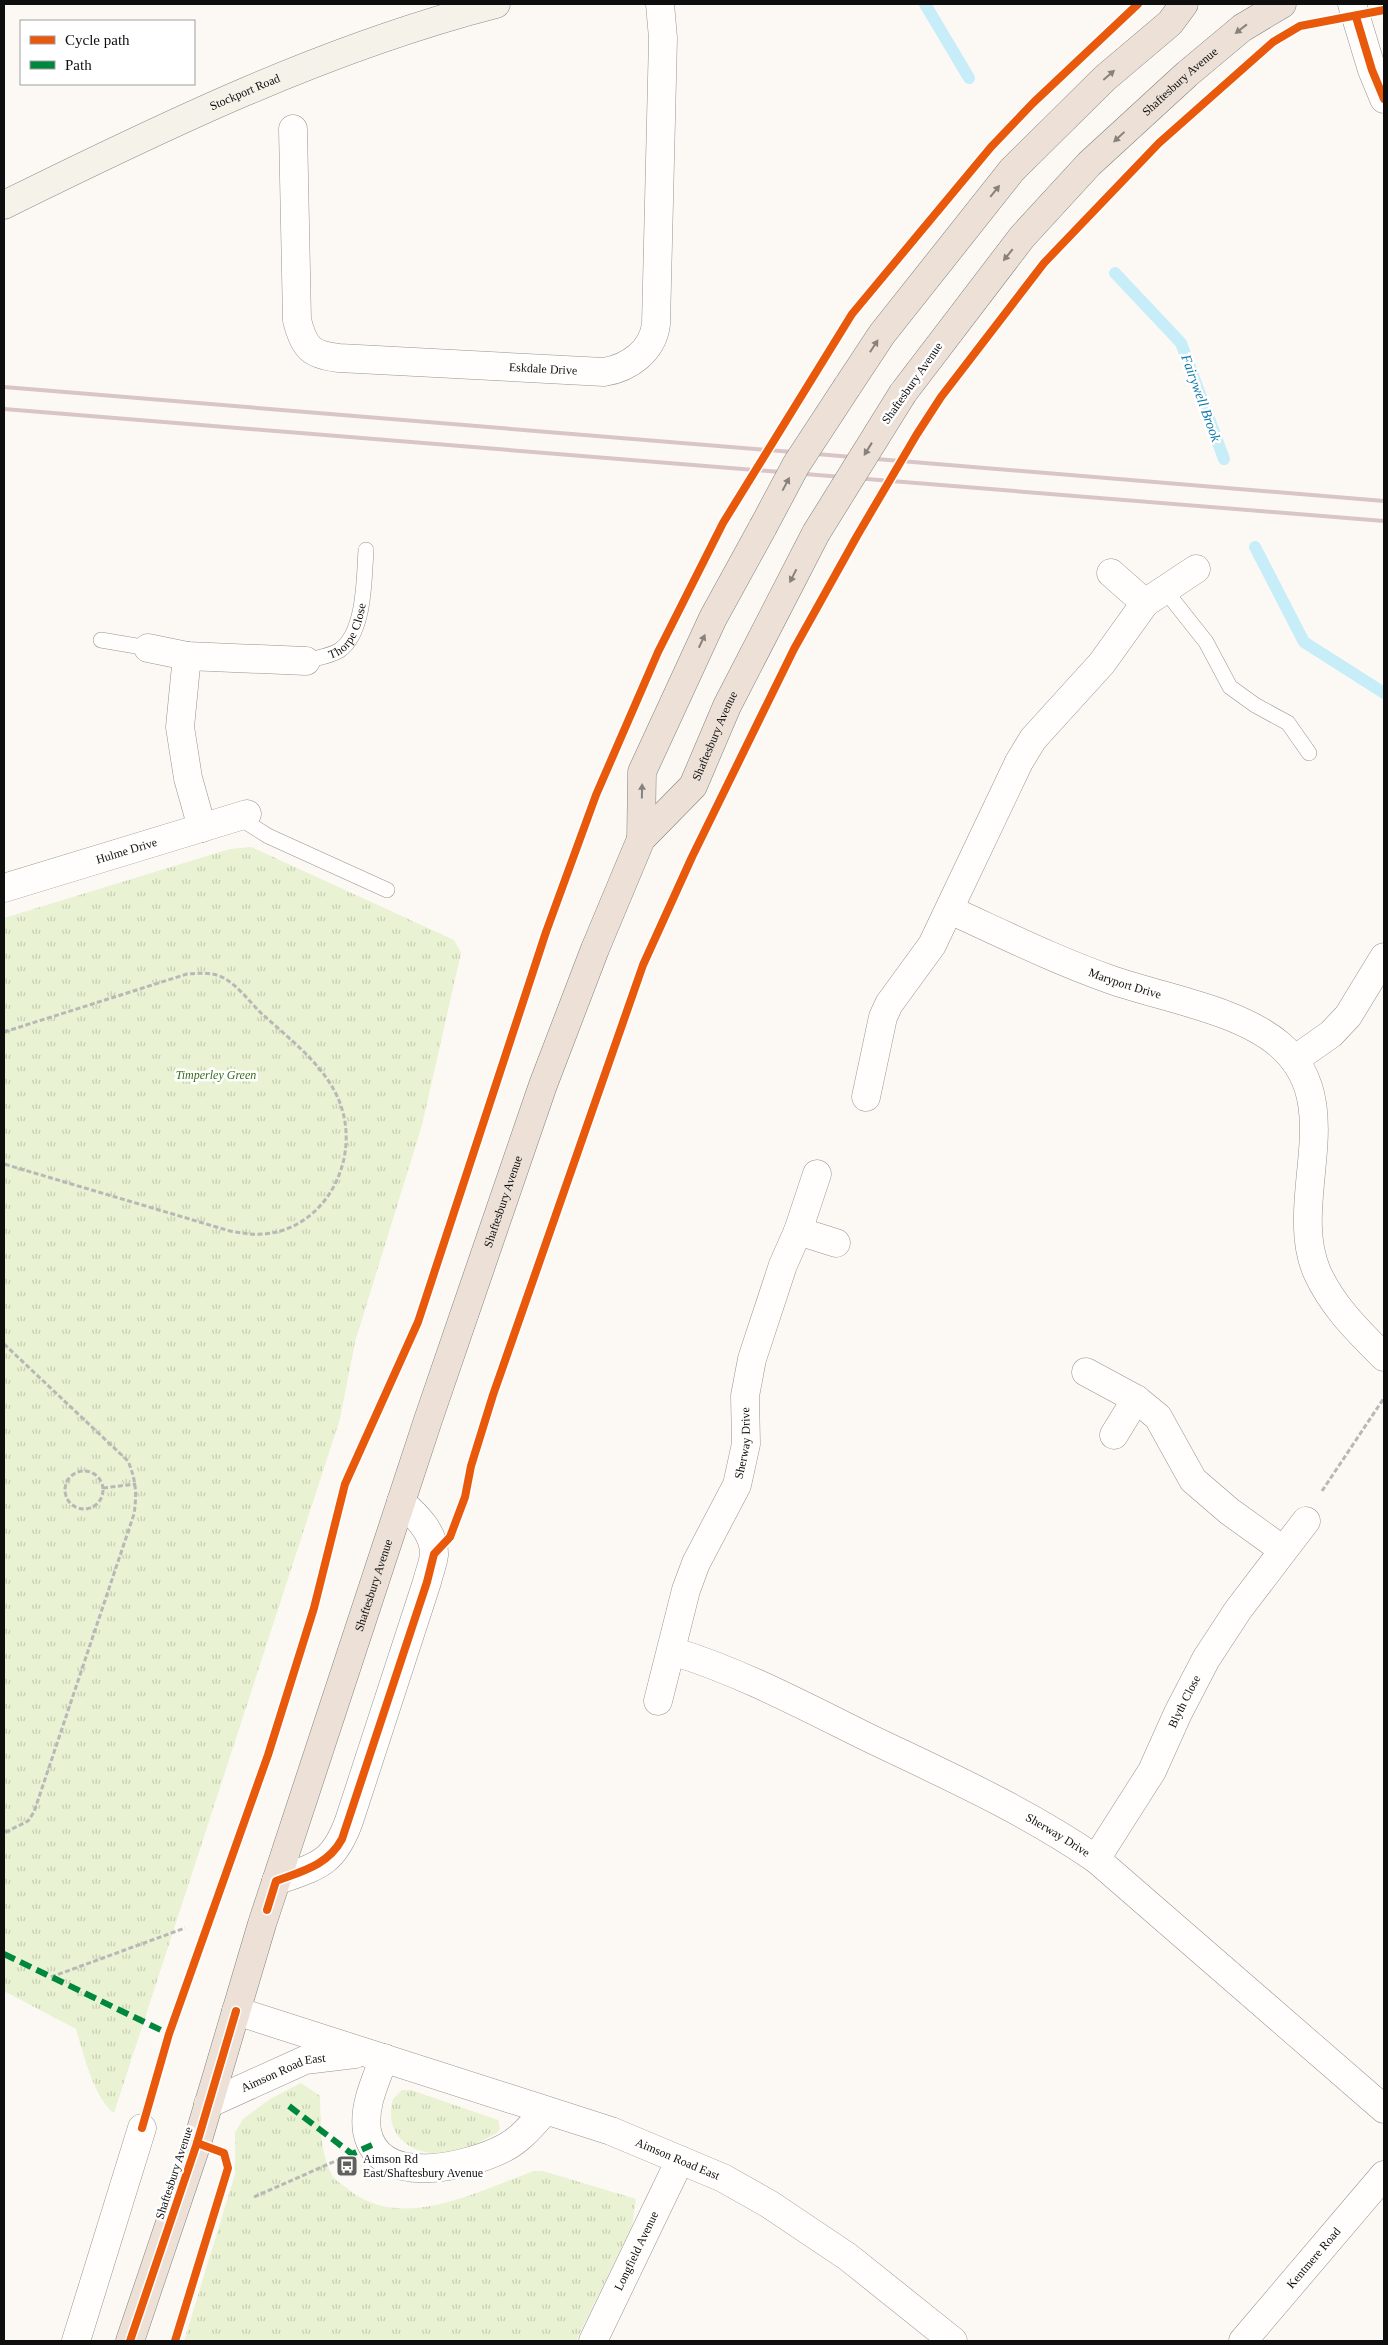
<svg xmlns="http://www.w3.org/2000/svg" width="1388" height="2345" font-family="'Times New Roman',serif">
	<defs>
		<pattern id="grass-tufts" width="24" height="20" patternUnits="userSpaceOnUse" patternTransform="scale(1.25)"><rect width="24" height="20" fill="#e9f2d2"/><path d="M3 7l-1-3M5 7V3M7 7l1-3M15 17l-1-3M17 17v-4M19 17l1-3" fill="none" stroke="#c7ceb3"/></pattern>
	</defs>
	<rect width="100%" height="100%" fill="#fcf9f4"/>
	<g fill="url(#grass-tufts)">
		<path d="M251 847 454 940 461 953 422 1125 355 1342 340 1419 114 2113C94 2099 83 2052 76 2029L4 1991V918L230 849Z"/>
		<path d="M301 2083 320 2096C321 2122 319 2151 332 2175 335 2181 344 2185 349 2190 404 2233 479 2190 534 2171H543L636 2199 632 2226 576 2341H184L235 2174V2133L243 2119 270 2099Z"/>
		<path d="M402 2090H411L498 2120 500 2129 497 2133C485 2139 471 2147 458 2151 421 2161 381 2141 393 2099Z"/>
	</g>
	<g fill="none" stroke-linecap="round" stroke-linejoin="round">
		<g stroke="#c7edf9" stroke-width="12">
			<path d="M925 4 969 78"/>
			<path d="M1115 273 1181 343 1224 459"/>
			<path d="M1255 547 1304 642 1384 693"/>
		</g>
		<g stroke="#959492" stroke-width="16">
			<g id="service">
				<path d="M1164 589 1206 642 1230 687 1255 705 1288 723 1309 753"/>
				<path d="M101 640 148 648"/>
				<path id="s1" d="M306 661C316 658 331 656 340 650 365 632 364 578 366 550"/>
				<path d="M238 817 268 836 387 890"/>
			</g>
		</g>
		<g stroke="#959492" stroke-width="29">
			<g id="minor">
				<path d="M1352 4 1372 70 1384 99"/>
				<path id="s2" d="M293 129 297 320C304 348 311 355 339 358L604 372C629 368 653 351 656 324L663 38 660 4"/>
				<path d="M1111 573 1145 603"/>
				<path d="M148 648 187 656 306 661"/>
				<path d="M187 656 180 727 188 778 202 828"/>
				<path id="s3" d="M4 888 247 814"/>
				<path id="s4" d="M950 910C1003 934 1055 960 1109 979 1162 998 1238 1009 1280 1045 1349 1104 1286 1201 1317 1272 1332 1306 1358 1331 1384 1357"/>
				<path d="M1294 1060 1331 1034 1348 1016 1384 957"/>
				<path d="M866 1097 883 1017 889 1004 932 945 1019 762 1033 739 1102 663 1145 603 1196 569"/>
				<path d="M798 1231 836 1243"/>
				<path d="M1086 1372 1136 1399 1158 1417 1193 1480 1229 1511 1283 1550"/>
				<path d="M1114 1435 1136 1399"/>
				<path id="s5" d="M672 1651C741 1672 804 1706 869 1738 946 1775 1025 1810 1096 1859L1384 2109"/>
				<path id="s6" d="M658 1701 686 1590 696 1563 737 1485 746 1444 745 1396 752 1359 783 1265 798 1231 817 1174"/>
				<path id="s7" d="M1096 1859 1152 1771 1178 1713 1206 1659 1238 1610 1306 1521"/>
				<path d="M276 1881C317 1866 333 1865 349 1821L427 1582C429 1573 433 1564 434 1555 435 1533 416 1515 401 1502"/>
				<path d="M384 2058C376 2080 363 2106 367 2131 378 2190 471 2166 506 2147 522 2138 533 2124 545 2111"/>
				<path d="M76 2341 142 2128"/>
				<path id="s8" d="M593 2341 680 2160"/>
				<path id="s9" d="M1243 2341 1384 2175"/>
			</g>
		</g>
		<g stroke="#959492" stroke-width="29">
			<g id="tertiary">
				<path id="s10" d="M236 2011 611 2131 723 2178 769 2204 848 2257 953 2341"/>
				<path id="s11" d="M208 2104 305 2060 355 2054"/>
			</g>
		</g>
		<g stroke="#8c8a88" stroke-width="29">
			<g id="secondary">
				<path id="s12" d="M4 205C162 127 325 48 496 4"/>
			</g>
		</g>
		<g stroke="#82817f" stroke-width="29">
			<g id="trunk">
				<path d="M847 387 882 334 1012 170 1105 78 1170 23 1184 4"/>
				<path id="s13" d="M903 393 1022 237 1089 164 1187 74 1242 28 1282 4"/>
				<path d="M641 839 642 772 713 618 763 527"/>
				<path id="s14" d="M130 2341 197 2143 262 1924 428 1420 543 1085 595 949 641 839 693 786 727 706 816 533"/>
			</g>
		</g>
		<g stroke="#b8b8b7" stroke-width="3" stroke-dasharray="5 2.5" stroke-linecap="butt">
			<path d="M4 1032 187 974C200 973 213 972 224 978 238 986 249 1001 260 1012 289 1039 328 1067 341 1106 360 1161 325 1229 264 1234 253 1235 242 1233 230 1231L4 1164"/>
			<path d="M4 1344 128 1461C136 1480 137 1494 134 1514L34 1812 28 1821 4 1833"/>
			<circle cx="84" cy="1490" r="19"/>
			<path d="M103 1488 136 1484"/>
			<path d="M1322 1491 1384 1398"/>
			<path d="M51 1977 185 1928"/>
			<path d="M254 2197 340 2159"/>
		</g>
		<use href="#service" stroke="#fffefd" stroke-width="15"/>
		<use href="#minor" stroke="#fffefd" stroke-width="28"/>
		<use href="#tertiary" stroke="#fffefd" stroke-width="28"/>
		<use href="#secondary" stroke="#f5f2ea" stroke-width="28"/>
		<use href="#trunk" stroke="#ece0d7" stroke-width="28"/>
		<g stroke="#d9c4c7" stroke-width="4">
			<path d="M4 387 1384 501"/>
			<path d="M4 409 1384 521"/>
		</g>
		<g stroke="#82817f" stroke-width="29" stroke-linecap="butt">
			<g id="trunk-bridge">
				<path d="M763 527 796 465 847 387"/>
				<path d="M816 533 903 393"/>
			</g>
		</g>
		<use href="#trunk-bridge" stroke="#ece0d7" stroke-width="28"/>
		<g stroke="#00873e" stroke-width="6" stroke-dasharray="12 6" stroke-linecap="butt">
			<path d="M4 1954 169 2034"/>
			<path d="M289 2106 352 2154 372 2145"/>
		</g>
		<g stroke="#fff" stroke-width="11">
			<g id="cycleway">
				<path d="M1356 17 1372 70 1384 99"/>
				<path d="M267 1910 276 1881C303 1871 328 1865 342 1839L427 1582 434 1554 450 1537 465 1497 471 1466 493 1395 643 965 692 857 794 649 857 536 917 434 941 397 1044 263 1159 143 1273 42 1300 26 1384 10"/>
				<path d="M142 2128 169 2034 268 1755 314 1608 345 1484 418 1322 546 932 596 795 658 652 723 523 852 314 991 147 1033 103 1138 4"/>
				<path d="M130 2341 197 2143 236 2011"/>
				<path d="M175 2341 228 2168 224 2153 197 2143"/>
			</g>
		</g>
		<use href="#cycleway" stroke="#e8590c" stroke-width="8"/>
	</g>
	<defs><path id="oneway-solid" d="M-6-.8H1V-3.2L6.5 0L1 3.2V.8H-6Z" transform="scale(1.25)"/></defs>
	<g fill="#88827d">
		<use href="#oneway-solid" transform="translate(1241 29) rotate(142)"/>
		<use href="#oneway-solid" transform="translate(1109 75) rotate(-41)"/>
		<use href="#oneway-solid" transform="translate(1119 137) rotate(137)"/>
		<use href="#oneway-solid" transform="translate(995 191) rotate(-51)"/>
		<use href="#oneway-solid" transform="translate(1008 255) rotate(129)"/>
		<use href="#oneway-solid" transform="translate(874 346) rotate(-57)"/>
		<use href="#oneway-solid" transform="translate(868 449) rotate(122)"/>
		<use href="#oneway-solid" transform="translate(786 484) rotate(-62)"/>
		<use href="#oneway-solid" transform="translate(793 576) rotate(117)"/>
		<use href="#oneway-solid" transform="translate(702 641) rotate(-65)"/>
		<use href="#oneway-solid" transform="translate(642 791) rotate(-89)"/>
	</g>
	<defs>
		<g id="bus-square" transform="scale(1.125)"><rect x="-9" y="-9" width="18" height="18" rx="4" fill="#61605e" stroke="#fff"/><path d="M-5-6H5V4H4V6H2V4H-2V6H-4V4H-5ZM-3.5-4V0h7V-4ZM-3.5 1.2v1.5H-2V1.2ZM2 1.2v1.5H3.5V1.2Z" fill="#fff"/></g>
	</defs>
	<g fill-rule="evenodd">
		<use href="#bus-square" x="347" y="2166"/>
	</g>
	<g text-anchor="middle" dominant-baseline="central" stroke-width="5" stroke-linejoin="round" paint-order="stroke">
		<g font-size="12" fill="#0e0e0e" stroke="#fff">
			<text stroke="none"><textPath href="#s13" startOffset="418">Shaftesbury Avenue</textPath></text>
			<text stroke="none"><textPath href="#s12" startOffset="266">Stockport Road</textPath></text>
			<text stroke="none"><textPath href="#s2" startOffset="458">Eskdale Drive</textPath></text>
			<text transform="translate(912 383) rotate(-55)">Shaftesbury Avenue</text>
			<text stroke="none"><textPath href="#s1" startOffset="56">Thorpe Close</textPath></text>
			<text stroke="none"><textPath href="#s14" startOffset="1716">Shaftesbury Avenue</textPath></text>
			<text stroke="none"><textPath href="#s3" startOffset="128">Hulme Drive</textPath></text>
			<text stroke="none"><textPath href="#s4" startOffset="190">Maryport Drive</textPath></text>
			<text stroke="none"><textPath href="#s14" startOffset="1199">Shaftesbury Avenue</textPath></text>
			<text stroke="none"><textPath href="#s6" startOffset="274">Sherway Drive</textPath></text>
			<text stroke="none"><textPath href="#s14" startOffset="794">Shaftesbury Avenue</textPath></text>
			<text stroke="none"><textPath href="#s7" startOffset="181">Blyth Close</textPath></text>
			<text stroke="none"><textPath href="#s5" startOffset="428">Sherway Drive</textPath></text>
			<text stroke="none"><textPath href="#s11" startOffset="82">Aimson Road East</textPath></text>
			<text stroke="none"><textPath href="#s10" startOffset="466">Aimson Road East</textPath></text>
			<text transform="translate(174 2173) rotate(-72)">Shaftesbury Avenue</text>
			<text stroke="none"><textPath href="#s8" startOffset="100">Longfield Avenue</textPath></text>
			<text stroke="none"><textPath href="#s9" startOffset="109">Kentmere Road</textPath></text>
		</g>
		<g font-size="12" font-style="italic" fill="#346c19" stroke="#fff">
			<text x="216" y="1075">Timperley Green</text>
		</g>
		<g font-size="12" fill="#0e0e0e" stroke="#fff" text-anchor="start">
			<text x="363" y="2159">Aimson Rd<tspan x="363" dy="14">East/Shaftesbury Avenue</tspan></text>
		</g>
		<g font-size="14" font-style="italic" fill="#0d78aa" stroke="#fff">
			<text transform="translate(1201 398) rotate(70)">Fairywell Brook</text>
		</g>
	</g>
	<rect width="1388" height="2345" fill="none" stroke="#0e0e0e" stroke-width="10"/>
	<rect x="20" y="20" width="175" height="65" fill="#ffffff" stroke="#9f9f9f"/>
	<rect x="30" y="36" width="25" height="8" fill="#e8590c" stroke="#9f9f9f"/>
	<text x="65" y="45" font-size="15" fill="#0e0e0e">Cycle path</text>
	<rect x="30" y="61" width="25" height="8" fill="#00873e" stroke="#9f9f9f"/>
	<text x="65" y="70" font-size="15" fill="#0e0e0e">Path</text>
</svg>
